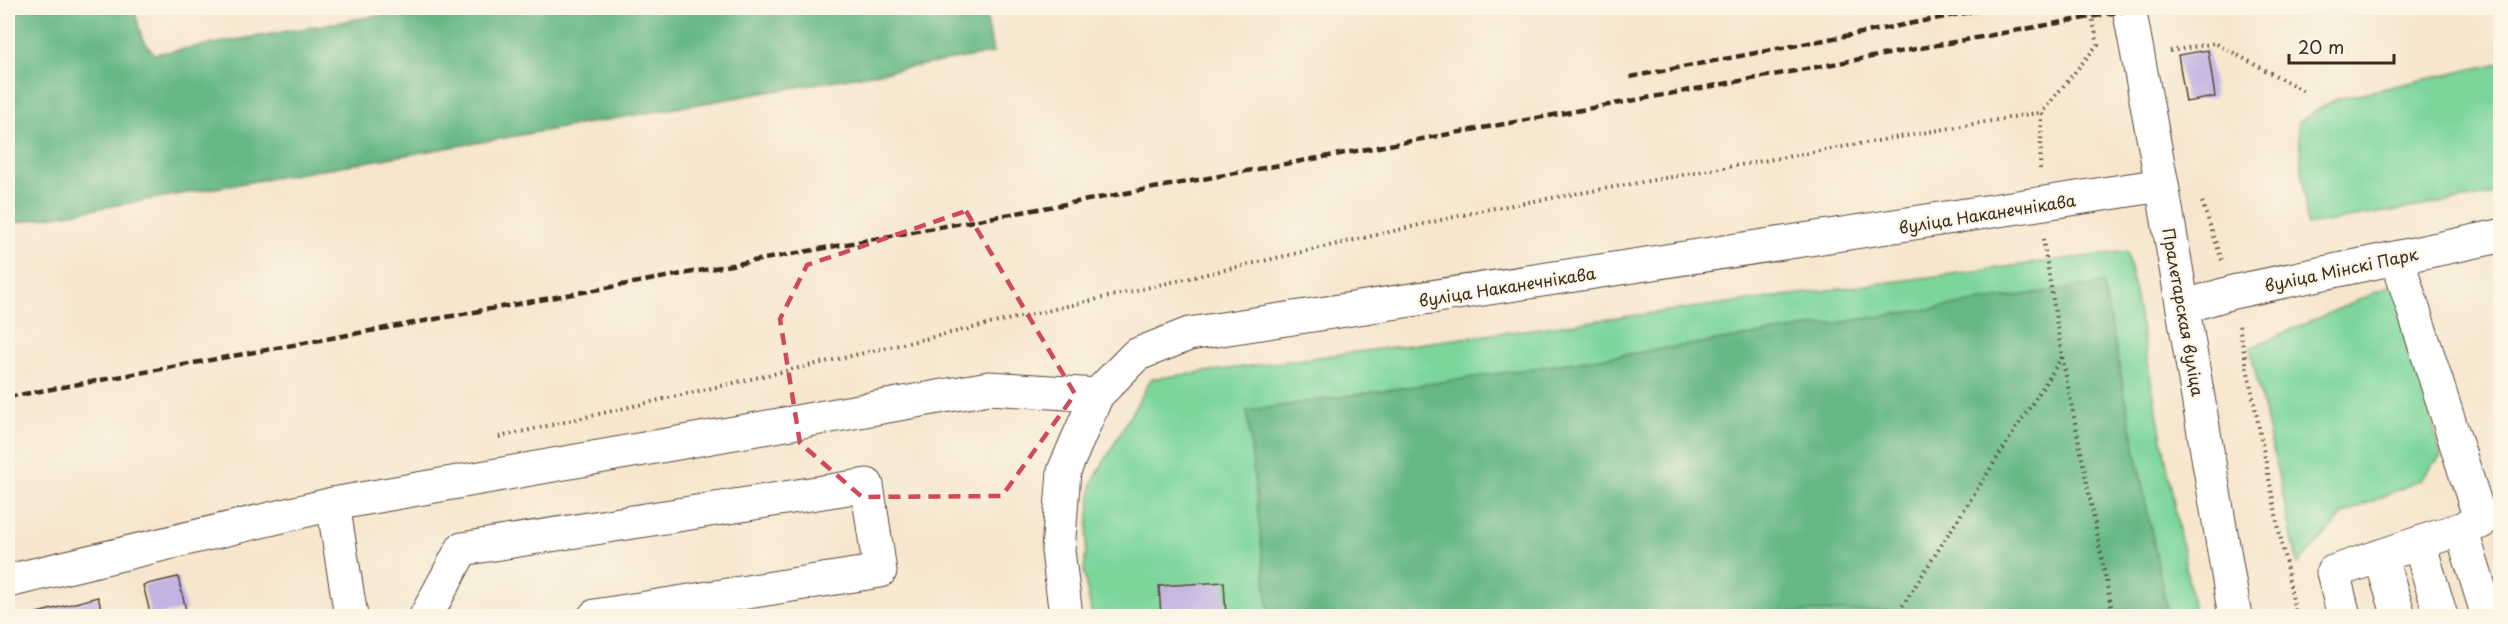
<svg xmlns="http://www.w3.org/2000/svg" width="2508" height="624" font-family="'Playpen Sans',sans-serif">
	<rect width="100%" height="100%" fill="#fcf5e5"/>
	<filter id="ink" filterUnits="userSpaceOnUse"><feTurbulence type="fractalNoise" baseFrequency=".0167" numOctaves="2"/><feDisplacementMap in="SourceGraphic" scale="12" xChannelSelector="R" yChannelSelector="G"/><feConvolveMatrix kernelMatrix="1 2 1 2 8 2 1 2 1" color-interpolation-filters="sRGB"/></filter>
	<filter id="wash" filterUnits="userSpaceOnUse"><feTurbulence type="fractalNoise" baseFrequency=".008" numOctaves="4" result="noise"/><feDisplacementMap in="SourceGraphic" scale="24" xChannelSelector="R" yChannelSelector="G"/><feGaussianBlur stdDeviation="1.35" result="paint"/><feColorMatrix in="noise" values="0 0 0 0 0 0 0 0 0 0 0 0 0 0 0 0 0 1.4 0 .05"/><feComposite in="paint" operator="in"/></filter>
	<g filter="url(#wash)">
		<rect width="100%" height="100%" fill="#f6e6cd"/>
		<g fill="#7cd69c" stroke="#5c805d" stroke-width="1.5">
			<path d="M2500 63V193L2307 225 2298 122 2336 99Z"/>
			<path d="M2127 251 2195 616H1092L1084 573 1092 483 1151 379Z"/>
			<path d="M2397 283 2441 456 2421 480 2345 513 2298 564 2250 348Z"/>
		</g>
		<g fill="#65b784" stroke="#507051" stroke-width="1.5">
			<path d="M8 8H134L142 38 154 54 422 8H985L993 53 8 224Z"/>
			<path d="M2103 283 2168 616H1901L1899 611 1492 616H1269L1247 411Z"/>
		</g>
		<g id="blocks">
			<g fill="#c3b3e2">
				<path d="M2208 50 2215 97 2186 102 2178 55Z"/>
				<path d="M178 577 186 610 151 616 143 585Z"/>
				<path d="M1224 582 1226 616H1161L1159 586Z"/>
				<path d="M98 597 103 616H26Z"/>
			</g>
		</g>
	</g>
	<g filter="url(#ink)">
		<use href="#blocks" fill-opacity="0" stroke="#574638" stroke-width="1.5"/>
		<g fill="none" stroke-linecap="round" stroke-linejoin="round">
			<g stroke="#574638" stroke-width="35">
				<g id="minor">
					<path d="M2183 307 2233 292 2500 236"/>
					<path d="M333 504 351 616"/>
					<path d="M2461 529 2488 616"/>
					<path d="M2419 543 2441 616"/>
					<path d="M2380 556 2399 616"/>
					<path d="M8 581 333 504 989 388 1097 395"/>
					<path d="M426 616 462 549 867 485 880 571 595 616"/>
					<path d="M2344 616 2333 572 2481 522 2397 258"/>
				</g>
			</g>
			<g stroke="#574638" stroke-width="35">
				<g id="major">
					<path d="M2129 8 2162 185 2235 616"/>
					<path d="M1066 616 1058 551 1064 471 1097 395 1136 355 1189 334 2162 185"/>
				</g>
			</g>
			<g stroke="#574638" stroke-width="4" stroke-dasharray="1.5 4.5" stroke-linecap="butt">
				<path d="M2170 51 2215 43 2306 92"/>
				<path d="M2040 169 2042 112 2098 44 2090 8"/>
				<path d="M2202 202 2222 260"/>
				<path d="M2043 239 2062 356 2113 616"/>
				<path d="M2239 326 2296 616"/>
				<path d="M499 437 1489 209 2042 112"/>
				<path d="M1896 616 2062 357"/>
			</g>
			<use href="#minor" stroke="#fff" stroke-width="33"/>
			<use href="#major" stroke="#fff" stroke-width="33"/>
			<g stroke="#3b2a1e" stroke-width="4.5" stroke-dasharray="9 4.5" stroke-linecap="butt">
				<path d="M1630 77 1992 8"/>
				<path d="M8 397 2140 8"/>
			</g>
		</g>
	</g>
	<path fill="none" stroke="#d1495b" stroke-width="4.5" stroke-dasharray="12 8" stroke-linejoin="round" d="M966 211 1075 394 1002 496 862 497 800 443 780 319 807 265Z"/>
	<g text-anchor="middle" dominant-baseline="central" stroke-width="4.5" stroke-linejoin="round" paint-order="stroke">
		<g font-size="16" fill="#3b2a1e" stroke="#fcf5e5">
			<text transform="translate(1987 213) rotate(-9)">вуліца Наканечнікава</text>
			<text transform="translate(2341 269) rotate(-12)">вуліца Мінскі Парк</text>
			<text transform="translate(1507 286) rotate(-9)">вуліца Наканечнікава</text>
			<text transform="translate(2184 312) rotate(80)">Пралетарская вуліца</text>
		</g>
	</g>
	<rect width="2508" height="624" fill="none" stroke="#fcf5e5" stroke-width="30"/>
	<path d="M2289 54v9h105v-9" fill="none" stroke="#3b2a1e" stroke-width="3"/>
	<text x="2298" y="54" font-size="18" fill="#3b2a1e" stroke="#fcf5e5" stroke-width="4.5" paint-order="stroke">20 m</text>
</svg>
